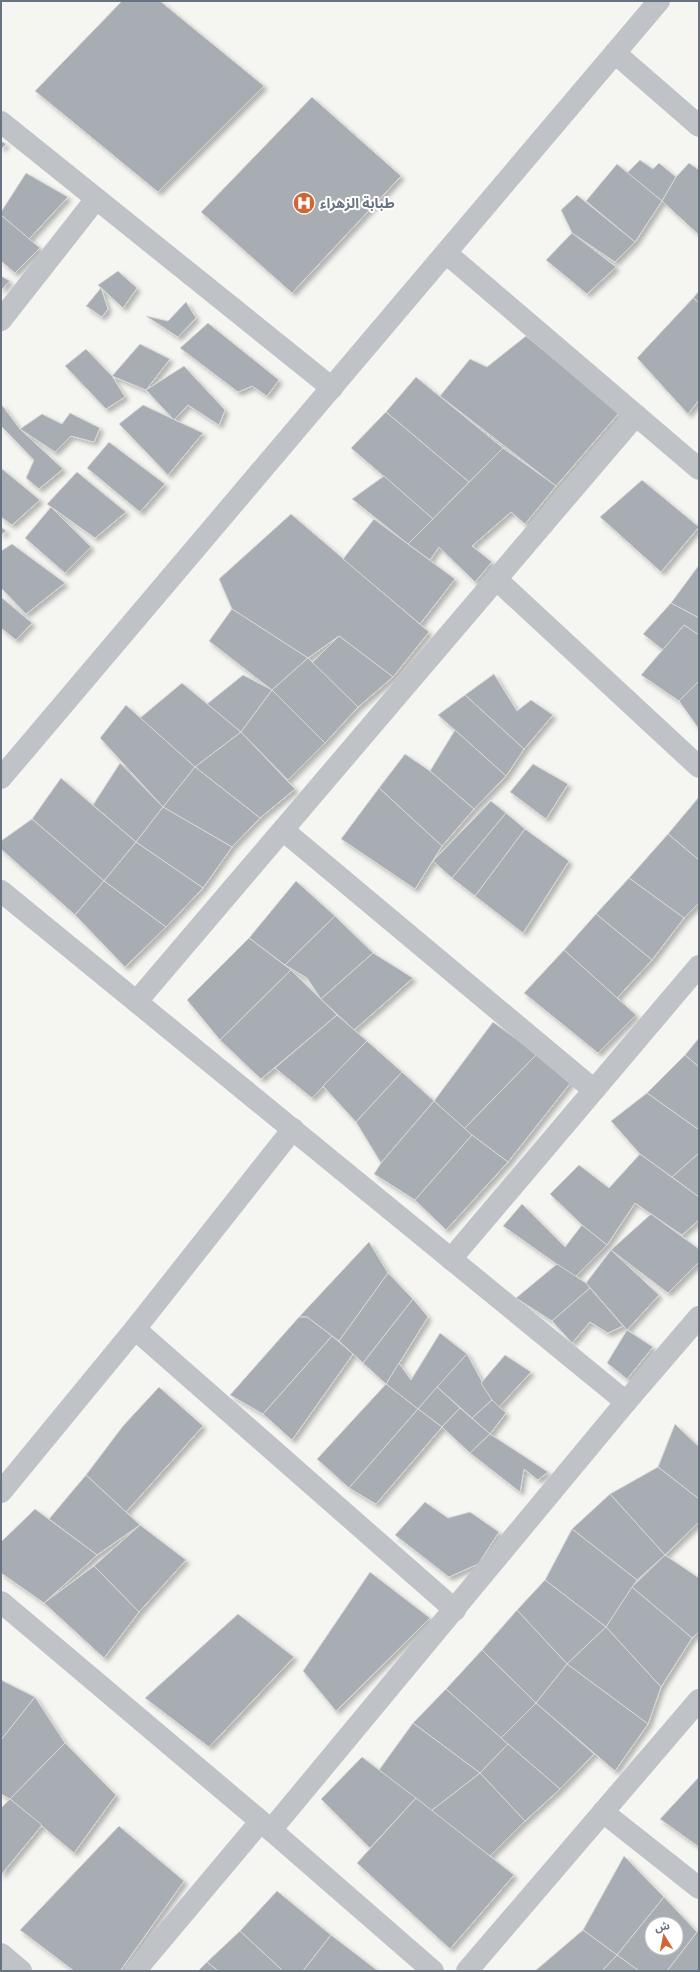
<svg xmlns="http://www.w3.org/2000/svg" width="700" height="1972" font-family="'IBM Plex Sans','Noto Sans Arabic',sans-serif">
	<defs>
		<filter id="shadow"><feDropShadow dx="3.5" dy="3.5" stdDeviation="2" flood-color="#0004"/></filter>
	</defs>
	<rect width="100%" height="100%" fill="#f5f5f2"/>
	<g fill="#a7adb3" stroke="#d7d7d5" fill-rule="evenodd" filter="url(#shadow)">
		<path d="M122 1H160L264 86 158 192 35 91Z"/>
		<path d="M312 97 401 176 292 293 201 212Z"/>
		<path d="M1 141 6 144 1 149Z"/>
		<path d="M640 160 653 169 659 163 676 177 662 201 627 173Z"/>
		<path d="M689 163 699 170V235L662 201 676 177Z"/>
		<path d="M617 164 662 201 635 242 586 201Z"/>
		<path d="M26 173 68 197 29 239 1 215V212Z"/>
		<path d="M577 195 635 242 615 262 572 233 561 210Z"/>
		<path d="M1 215 40 248 15 273 1 261Z"/>
		<path d="M572 233 616 267 587 294 546 260Z"/>
		<path d="M118 271 137 288 123 308 98 285Z"/>
		<path d="M1 276 10 281 1 290Z"/>
		<path d="M101 288 108 309 102 317 86 306Z"/>
		<path d="M699 291V303L693 298Z"/>
		<path d="M693 298 699 303V400L688 414 637 358Z"/>
		<path d="M186 302 196 318 178 337 146 316 168 321Z"/>
		<path d="M208 323 279 380 267 396 252 386 238 392 180 348Z"/>
		<path d="M526 336 619 413 556 486 440 396 470 359 487 367Z"/>
		<path d="M140 344 170 359 146 390 112 376Z"/>
		<path d="M86 349 112 376 125 397 106 409 65 366Z"/>
		<path d="M184 366 225 410 219 425 188 405 174 420 146 390Z"/>
		<path d="M416 377 503 448 469 482 386 412Z"/>
		<path d="M1 404 20 429 63 469 39 489 26 478 34 460 1 426Z"/>
		<path d="M143 405 203 433 168 475 119 424Z"/>
		<path d="M386 412 469 482 433 519 351 448Z"/>
		<path d="M70 413 100 428 94 442 71 436 55 452 20 429 42 414 62 424Z"/>
		<path d="M109 442 165 484 140 512 87 468Z"/>
		<path d="M503 448 556 486 525 524 511 512 472 546 492 562 475 582 439 547 430 560 408 544Z"/>
		<path d="M1 468 40 500 12 525 1 517Z"/>
		<path d="M77 472 126 512 95 538 47 504Z"/>
		<path d="M384 476 433 519 408 544 352 499Z"/>
		<path d="M642 480 699 527 661 572 600 517Z"/>
		<path d="M51 507 91 547 65 573 25 538Z"/>
		<path d="M291 514 429 632 393 677 339 636 308 658 232 609 219 579Z"/>
		<path d="M374 519 455 579 420 624 343 559Z"/>
		<path d="M1 527 6 531 1 535Z"/>
		<path d="M12 544 65 583 26 614 1 588V551Z"/>
		<path d="M699 565V618L671 603Z"/>
		<path d="M1 597 32 623 16 640 1 628Z"/>
		<path d="M671 603 699 618V635L684 625 663 650 643 634Z"/>
		<path d="M232 609 308 658 272 690 209 641Z"/>
		<path d="M684 625 699 635V681L679 701 641 675Z"/>
		<path d="M339 636 393 677 358 707 312 663Z"/>
		<path d="M308 658 358 707 325 743 272 690Z"/>
		<path d="M494 674 517 711 531 700 553 715 524 749 465 695Z"/>
		<path d="M243 675 272 690 241 732 207 704Z"/>
		<path d="M699 681V729L679 701Z"/>
		<path d="M182 683 241 732 195 767 140 718Z"/>
		<path d="M272 690 325 743 288 780 241 732Z"/>
		<path d="M465 695 524 749 506 776 438 715Z"/>
		<path d="M126 705 195 767 163 807 100 738Z"/>
		<path d="M455 730 506 776 474 809 430 771Z"/>
		<path d="M241 732 295 789 260 818 195 767Z"/>
		<path d="M405 754 430 771 474 809 442 846 379 788Z"/>
		<path d="M120 763 163 807 136 842 93 805Z"/>
		<path d="M533 764 568 784 546 819 510 792Z"/>
		<path d="M195 767 260 818 232 847 163 807Z"/>
		<path d="M61 778 136 842 104 881 32 819Z"/>
		<path d="M379 788 442 846 415 889 341 839Z"/>
		<path d="M699 797V860L668 834Z"/>
		<path d="M491 801 506 813 452 878 433 861Z"/>
		<path d="M163 807 232 847 203 888 136 842Z"/>
		<path d="M506 813 525 829 475 896 452 878Z"/>
		<path d="M32 819 104 881 75 915 1 849V841Z"/>
		<path d="M525 829 569 861 523 933 475 896Z"/>
		<path d="M668 834 699 860V903L684 918 629 878Z"/>
		<path d="M136 842 203 888 166 927 104 881Z"/>
		<path d="M629 878 684 918 652 960 596 914Z"/>
		<path d="M104 881 166 927 125 967 75 915Z"/>
		<path d="M296 881 335 916 285 965 249 938Z"/>
		<path d="M596 914 652 960 617 998 564 950Z"/>
		<path d="M335 916 373 953 321 999 307 978 285 965Z"/>
		<path d="M249 938 291 970 220 1040 187 1000Z"/>
		<path d="M564 950 636 1015 598 1053 524 993Z"/>
		<path d="M373 953 413 978 354 1030 321 999Z"/>
		<path d="M291 970 337 1015 261 1079 220 1040Z"/>
		<path d="M337 1015 367 1041 312 1098 275 1068Z"/>
		<path d="M493 1022 537 1054 464 1129 434 1101Z"/>
		<path d="M699 1038V1067L685 1055Z"/>
		<path d="M367 1041 402 1072 356 1122 323 1086Z"/>
		<path d="M537 1054 572 1081 508 1162 464 1129Z"/>
		<path d="M685 1055 699 1067V1130L647 1093Z"/>
		<path d="M402 1072 434 1101 381 1163 356 1122Z"/>
		<path d="M647 1093 699 1130V1153L672 1177 640 1154 611 1121Z"/>
		<path d="M434 1101 472 1135 415 1200 374 1174 381 1163Z"/>
		<path d="M472 1135 508 1162 446 1230 415 1200Z"/>
		<path d="M699 1153V1197L672 1177Z"/>
		<path d="M640 1154 699 1197V1220L682 1235 635 1203 607 1245 582 1225 550 1194 579 1165 609 1188Z"/>
		<path d="M522 1204 565 1247 582 1225 607 1245 575 1277 503 1226Z"/>
		<path d="M651 1214 699 1249V1262L668 1293 611 1250Z"/>
		<path d="M369 1242 388 1273 339 1341 307 1317H299Z"/>
		<path d="M611 1250 659 1295 627 1330 586 1283Z"/>
		<path d="M557 1264 586 1283 590 1288 552 1321 516 1298Z"/>
		<path d="M388 1273 413 1299 363 1363 339 1341Z"/>
		<path d="M590 1288 623 1326 608 1333 590 1322 572 1343 552 1321Z"/>
		<path d="M413 1299 428 1317 386 1384 363 1363Z"/>
		<path d="M299 1317H307L332 1336 263 1414 230 1395Z"/>
		<path d="M627 1330 653 1347 627 1379 607 1363Z"/>
		<path d="M440 1333 467 1354 418 1409 386 1384 399 1363 411 1380Z"/>
		<path d="M332 1336 353 1354 292 1440 263 1414Z"/>
		<path d="M467 1354 492 1400 472 1418 437 1387Z"/>
		<path d="M505 1355 531 1372 499 1407 492 1400 481 1383Z"/>
		<path d="M386 1384 418 1409 349 1488 317 1459Z"/>
		<path d="M159 1387 203 1426 126 1512 86 1475 123 1426Z"/>
		<path d="M437 1387 460 1408 442 1427 418 1409Z"/>
		<path d="M492 1400 506 1413 490 1434 472 1418Z"/>
		<path d="M460 1408 490 1434 470 1453 442 1427Z"/>
		<path d="M418 1409 442 1427 376 1504 349 1488Z"/>
		<path d="M675 1424 699 1447V1499L658 1467Z"/>
		<path d="M490 1434 548 1472 538 1480 524 1469 520 1492 470 1453Z"/>
		<path d="M658 1467 699 1499V1522L665 1555 610 1494Z"/>
		<path d="M86 1475 140 1525 97 1555 49 1519Z"/>
		<path d="M610 1494 665 1555 637 1580 572 1529Z"/>
		<path d="M425 1502 448 1518 470 1512 499 1532 478 1564 449 1577 395 1535Z"/>
		<path d="M35 1509 97 1555 44 1603 1 1573V1542Z"/>
		<path d="M140 1525 186 1560 139 1612 94 1566Z"/>
		<path d="M572 1529 637 1580 606 1627 545 1580Z"/>
		<path d="M665 1555 699 1578V1632L692 1638 632 1587Z"/>
		<path d="M94 1566 139 1612 104 1658 44 1603Z"/>
		<path d="M370 1572 430 1618 336 1711 303 1671Z"/>
		<path d="M545 1580 606 1627 567 1664 517 1610Z"/>
		<path d="M632 1587 692 1638 661 1687 606 1627Z"/>
		<path d="M517 1610 567 1664 536 1703 482 1650Z"/>
		<path d="M238 1614 294 1657 209 1747 145 1698Z"/>
		<path d="M606 1627 661 1687 648 1724 567 1664Z"/>
		<path d="M482 1650 536 1703 501 1738 446 1689Z"/>
		<path d="M567 1664 648 1724 615 1771 536 1703Z"/>
		<path d="M1 1680 35 1697 1 1740Z"/>
		<path d="M446 1689 508 1744 480 1773 413 1723Z"/>
		<path d="M35 1697 65 1743 10 1799 1 1794V1740Z"/>
		<path d="M536 1703 594 1754 560 1789 501 1738Z"/>
		<path d="M413 1723 480 1773 431 1811 379 1770Z"/>
		<path d="M65 1743 116 1795 74 1853 10 1799Z"/>
		<path d="M508 1744 560 1789 525 1821 480 1773Z"/>
		<path d="M362 1757 416 1798 370 1848 321 1799Z"/>
		<path d="M480 1773 525 1821 490 1856 431 1811Z"/>
		<path d="M699 1777V1847L660 1819Z"/>
		<path d="M416 1798 514 1875 450 1949 357 1863Z"/>
		<path d="M10 1799 42 1825 1 1875V1808Z"/>
		<path d="M119 1826 184 1881 120 1971H74L20 1930Z"/>
		<path d="M624 1856 664 1897 617 1955 583 1930Z"/>
		<path d="M277 1891 331 1935 303 1971H283L240 1931Z"/>
		<path d="M664 1897 697 1932 667 1971H639L617 1955ZM652 1924H676V1948H652Z"/>
		<path d="M583 1930 617 1955 602 1971H535Z"/>
		<path d="M699 1930V1971H667L697 1932Z"/>
		<path d="M240 1931 283 1971H218L207 1962Z"/>
		<path d="M331 1935 378 1971H303Z"/>
		<path d="M617 1955 639 1971H602Z"/>
		<path d="M207 1962 218 1971H198Z"/>
	</g>
	<g fill="none" stroke-linecap="round" stroke-linejoin="round">
		<g stroke="#bfc2c6" stroke-width="22">
			<path d="M615 53 699 126"/>
			<path d="M1 122 332 388"/>
			<path d="M446 253 699 469"/>
			<path d="M1 320 96 199"/>
			<path d="M496 579 699 767"/>
			<path d="M1 778 659 1"/>
			<path d="M283 830 594 1090"/>
			<path d="M1 891 626 1402"/>
			<path d="M137 1001 636 415"/>
			<path d="M451 1259 699 966"/>
			<path d="M135 1329 455 1610"/>
			<path d="M1 1492 135 1329 293 1129"/>
			<path d="M1 1602 271 1830 433 1971"/>
			<path d="M603 1812 699 1888"/>
			<path d="M271 1830 626 1402 699 1317"/>
			<path d="M1 1954 21 1971"/>
			<path d="M135 1971 260 1822"/>
			<path d="M467 1971 699 1700"/>
		</g>
	</g>
	<defs>
		<g id="hospital-disc" transform="scale(1.15)"><circle r="9.5" fill="#d36535" stroke="#fff"/><path d="M-5-5h3v3.5h4V-5h3V5h-3V1.5h-4V5h-3Z" fill="#fff"/></g>
	</defs>
	<g fill-rule="evenodd">
		<use href="#hospital-disc" x="304" y="203"/>
	</g>
	<g text-anchor="middle" dominant-baseline="central" stroke-width="4" stroke-linejoin="round" paint-order="stroke">
		<g font-size="14" font-weight="bold" fill="#677381" stroke="#fff" text-anchor="start">
			<text x="320" y="203">طبابة الزهراء</text>
		</g>
	</g>
	<rect width="700" height="1972" fill="none" stroke="#677381" stroke-width="4"/>
	<g transform="translate(664 1936) rotate(350)"><circle r="19" fill="#ffffff" stroke="#c2c7cd"/>
	<path d="M0-3L7 15L0 10L-7 15Z" fill="#d36535"/>
	<text y="-6" font-size="11" font-weight="bold" text-anchor="middle" fill="#677381">ش</text>
	</g>
</svg>
